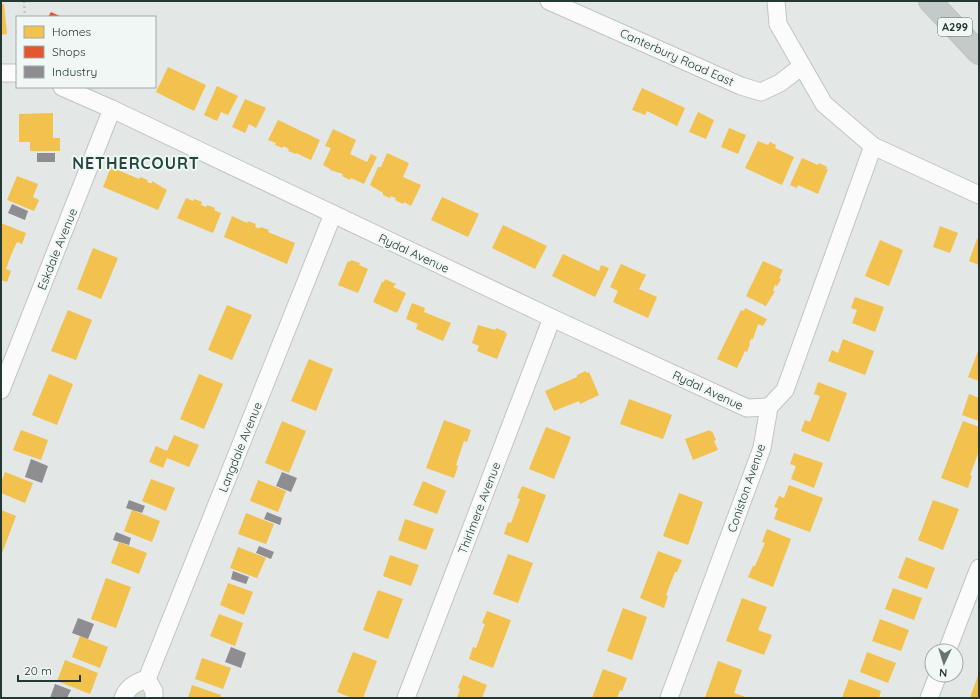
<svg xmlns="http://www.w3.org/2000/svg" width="980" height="699" font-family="Quicksand,sans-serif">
	<rect width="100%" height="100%" fill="#e3e7e5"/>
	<path fill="#cedfd3" d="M139 692C143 692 146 694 147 698H132L136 693Z"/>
	<g fill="#f2c14e">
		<path d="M1 4H4L7 34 1 35Z"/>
		<path d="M168 67 206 85 194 111 156 92Z"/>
		<path d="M217 86 238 96 228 115 221 112 217 121 204 115Z"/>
		<path d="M642 88 685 108 677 126 647 111 645 115 632 110Z"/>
		<path d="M245 99 266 108 256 128 249 124 245 133 232 127Z"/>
		<path d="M698 112 714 120 706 139 689 132Z"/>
		<path d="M53 113V138H60V151H30V142H19V114Z"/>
		<path d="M278 120 320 140 311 160 296 153V154L288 151 289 149 283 146V148L275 145 276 143 268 140Z"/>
		<path d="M729 128 746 135 738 154 721 147Z"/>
		<path d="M333 129 356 140 350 154 367 162 371 154 377 157 364 184 351 178 350 180 342 176 343 174 330 170V169L323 165 331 148 325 146Z"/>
		<path d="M758 141 768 145 770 142 776 145 775 148 794 157 782 185 745 168Z"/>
		<path d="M387 153 409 163 403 177 421 185 411 206 404 202 403 204 395 200 396 198 393 197 391 196 390 198 383 195V193L370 185 378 167H381Z"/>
		<path d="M802 158 818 165 819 163 827 167 826 169H828L818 194 798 185 797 188 790 185Z"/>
		<path d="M111 167 139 179 140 177 148 180 147 181 149 183H152V181L167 190 158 210 103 187Z"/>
		<path d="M17 176 38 184 33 197 39 200 34 211 7 200Z"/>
		<path d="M442 197 479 214 468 237 431 220Z"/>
		<path d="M186 198 193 201 194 199 202 202 201 205 206 207 207 205 215 208 214 210 221 213 213 233 177 218Z"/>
		<path d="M232 216 247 223 248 221 256 224 255 226 257 228H260L261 227 269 230 268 232 295 243 287 264 224 237Z"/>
		<path d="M1 223 26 233 22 244 17 242 11 255 6 269 11 271 7 282 1 280Z"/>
		<path d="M503 225 547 246 535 269 492 248Z"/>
		<path d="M940 226 958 233 950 253 933 247Z"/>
		<path d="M977 239 979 240V265L969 261Z"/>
		<path d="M880 240 903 250 889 286 865 276Z"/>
		<path d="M93 248 118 258 101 299 77 289Z"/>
		<path d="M563 254 599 271 601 265 609 268 595 297 552 276Z"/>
		<path d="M351 260 360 263 359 265 368 269 358 293 338 285 348 261 350 262Z"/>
		<path d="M763 261 783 270 779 278 781 279 777 286 775 285 773 291H775L766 306 746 296Z"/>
		<path d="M621 264 646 275 639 289 657 297 648 318 613 302 618 291 610 287Z"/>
		<path d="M385 279 396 284 393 287 406 293 397 313 373 302 382 282H384Z"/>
		<path d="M855 297 884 307 875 332 852 323 857 310 851 308Z"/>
		<path d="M412 303 425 308 424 312 451 323 443 341 416 329 418 324 406 319Z"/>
		<path d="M227 305 252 315 232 360 208 350Z"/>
		<path d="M745 308 767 319 763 326 758 324 753 339H751L749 343 750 344 747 352 745 351 737 368 717 359 741 310 744 311Z"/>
		<path d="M68 310 92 320 76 360 51 351Z"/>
		<path d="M478 325 495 330 496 328 506 332 505 333 507 334 497 359 477 351 479 346 472 343Z"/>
		<path d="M843 339 874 351 865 375 828 361 832 350 838 353Z"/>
		<path d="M979 349V381L968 377Z"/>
		<path d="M309 359 333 369 316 411 291 401Z"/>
		<path d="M586 371 587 373 589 372 599 395 580 404 579 401 554 411 545 391 577 377V375Z"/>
		<path d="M49 374 73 384 57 425 32 415Z"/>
		<path d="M199 374 223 384 204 429 180 419Z"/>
		<path d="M818 382 847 393 829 442 801 431 805 420 810 422 820 396 814 394Z"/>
		<path d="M969 394 979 398V421L962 415Z"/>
		<path d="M629 399 672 415 663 439 620 424Z"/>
		<path d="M444 420 471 430 467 442 464 441 456 465 458 466 454 478 426 468Z"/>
		<path d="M282 421 306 431 289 473 265 463Z"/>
		<path d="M963 421 979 427V451L970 475 972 476 968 488 941 478Z"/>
		<path d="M546 427 571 437 554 479 529 469Z"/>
		<path d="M21 430 48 440 41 460 13 450Z"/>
		<path d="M710 430V432L712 431 716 440 714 441 718 450 693 460 685 439Z"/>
		<path d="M174 435 199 445 189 467 167 458 163 468 149 462 156 446 167 451Z"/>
		<path d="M794 453 823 463 814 488 791 479 796 466 790 464Z"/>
		<path d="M5 472 33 483 25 503 1 493V483Z"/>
		<path d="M151 479 175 488 166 511 142 501Z"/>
		<path d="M258 480 286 491 278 512 250 501Z"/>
		<path d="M423 481 446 491 437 514 413 505Z"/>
		<path d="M789 485 823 498 810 532 774 519 778 508 774 507 779 496 784 498Z"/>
		<path d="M522 486 546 495 528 543 504 534 508 522 511 523 520 499 517 498Z"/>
		<path d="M679 493 703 502 688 545 663 536Z"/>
		<path d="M933 500 959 509 943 550 918 540Z"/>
		<path d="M1 510 16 516 1 556Z"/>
		<path d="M132 510 160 521 152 542 124 531Z"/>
		<path d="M246 513 274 524 266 544 238 534Z"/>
		<path d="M405 519 434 529 426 550 398 540Z"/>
		<path d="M767 529 791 539 773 587 748 577 753 566H755L765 543 762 542Z"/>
		<path d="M119 542 147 553 139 574 111 563Z"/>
		<path d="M238 547 266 558 257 578 230 568Z"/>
		<path d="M658 551 682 560 677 572H675L666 595 668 596 664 608 640 598Z"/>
		<path d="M508 554 533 563 518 603 493 594Z"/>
		<path d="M390 555 419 565 411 586 383 576Z"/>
		<path d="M906 557 935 568 927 589 898 578Z"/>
		<path d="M106 578 131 587 116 628 91 619Z"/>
		<path d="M228 583 253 592 244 615 220 605Z"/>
		<path d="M893 588 922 598 914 620 885 609Z"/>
		<path d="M378 590 403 599 388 639 363 630Z"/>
		<path d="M742 598 767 607 758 630 772 635 764 655 726 641Z"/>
		<path d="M623 608 647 617 632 660 607 651Z"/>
		<path d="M487 611 511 620 493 668 469 659 473 647 476 648 485 624 482 623Z"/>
		<path d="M219 614 243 623 235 646 210 636Z"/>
		<path d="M880 619 909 630 901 651 872 641Z"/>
		<path d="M80 636 108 647 100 668 72 657Z"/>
		<path d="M353 652 377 661 363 698H352L337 692Z"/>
		<path d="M867 652 896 663 888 683 860 672Z"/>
		<path d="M202 658 231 668 223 689 195 679Z"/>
		<path d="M65 660 98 673 90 694 57 681Z"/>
		<path d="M718 661 742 670 734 693 748 698H705Z"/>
		<path d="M603 669 627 678 622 691 620 690 617 698H592Z"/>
		<path d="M979 673V698H970L972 692Z"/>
		<path d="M463 675 487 685 482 698H457L460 689 458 688Z"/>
		<path d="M849 679 881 691 879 698H842Z"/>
		<path d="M192 685 221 695 220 698H188Z"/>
	</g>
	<path fill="#e4572e" d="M51 12 62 17H48Z"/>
	<g fill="#8d8d92">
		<rect x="37" y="153" width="18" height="9"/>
		<path d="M12 204 28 211 25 220 8 213Z"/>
		<path d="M31 459 48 466 42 483 25 477Z"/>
		<path d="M282 472 297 478 291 492 276 486Z"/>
		<path d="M129 500 145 506 142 513 126 508Z"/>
		<path d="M267 512 282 518 280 525 264 519Z"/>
		<path d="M116 532 131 538 129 545 113 540Z"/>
		<path d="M259 546 274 552 271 559 256 553Z"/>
		<path d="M233 571 249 577 246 584 231 579Z"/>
		<path d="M78 618 94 624 88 639 72 633Z"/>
		<path d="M231 647 246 653 241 668 225 662Z"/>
		<path d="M55 684 71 690 67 698H50Z"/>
	</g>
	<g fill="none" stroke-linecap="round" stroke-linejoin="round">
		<g stroke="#c0c4c2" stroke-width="19">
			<g id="minor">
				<path d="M549 1 741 86 761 92 780 83 802 66"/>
				<path d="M776 1 778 24 824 104 873 146 979 195"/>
				<path d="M1 73H17"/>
				<path d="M62 87 112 109 552 318 747 408 769 407"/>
				<path d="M1 390 112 109"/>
				<path d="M947 651 979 568"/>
				<path d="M147 679 333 214"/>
				<path d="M123 698C127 687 136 682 147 679L154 691V698"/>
				<path d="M406 698 552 318"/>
				<path d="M669 698 762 448 769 407 785 390 873 146"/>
				<path d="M929 698 938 675"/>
			</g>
		</g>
		<g stroke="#bcc3c1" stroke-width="24">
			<path id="trunk" d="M930 1 979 53"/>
		</g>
		<path stroke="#c0c7c6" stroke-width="2.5" stroke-dasharray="2 3" stroke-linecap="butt" d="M24 1 25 17"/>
		<use href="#minor" stroke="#fbfbfb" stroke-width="17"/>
		<use href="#trunk" stroke="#c4cac9" stroke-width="22"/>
	</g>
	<g text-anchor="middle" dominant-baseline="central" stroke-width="4" stroke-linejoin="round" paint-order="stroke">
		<rect fill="#f1f7f4" stroke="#61716d" stroke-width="1" x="938" y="18" width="34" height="18" rx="3"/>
		<g font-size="11" font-weight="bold" fill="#233833">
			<text x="955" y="27">A299</text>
		</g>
		<g font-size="12" fill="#233833" stroke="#f1f7f4">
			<text transform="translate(677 57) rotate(24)">Canterbury Road East</text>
			<text transform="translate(57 249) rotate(-68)">Eskdale Avenue</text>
			<text transform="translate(414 253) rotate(25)">Rydal Avenue</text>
			<text transform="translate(708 390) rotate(25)">Rydal Avenue</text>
			<text transform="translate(240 447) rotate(-68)">Langdale Avenue</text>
			<text transform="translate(746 488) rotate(-71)">Coniston Avenue</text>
			<text transform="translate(479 508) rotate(-69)">Thirlmere Avenue</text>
		</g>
		<g font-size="16" font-weight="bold" letter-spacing="1" fill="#224740" stroke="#f1f7f4">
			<text x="136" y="163">NETHERCOURT</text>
		</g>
	</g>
	<rect width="980" height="699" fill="none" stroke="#233833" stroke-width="4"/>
	<rect x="16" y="16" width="140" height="72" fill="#f1f7f4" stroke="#9faba7"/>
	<rect x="24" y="26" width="20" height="12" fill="#f2c14e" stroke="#9faba7"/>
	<text x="52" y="36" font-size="12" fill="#233833">Homes</text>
	<rect x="24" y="46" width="20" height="12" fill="#e4572e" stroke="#9faba7"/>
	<text x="52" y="56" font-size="12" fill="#233833">Shops</text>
	<rect x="24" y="66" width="20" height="12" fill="#8d8d92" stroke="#9faba7"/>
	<text x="52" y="76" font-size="12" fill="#233833">Industry</text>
	<g transform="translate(944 663) rotate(184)"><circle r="19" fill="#f1f7f4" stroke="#9faba7"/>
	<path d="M0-3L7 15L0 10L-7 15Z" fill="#667571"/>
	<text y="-6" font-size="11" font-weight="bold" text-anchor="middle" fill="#233833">N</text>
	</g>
	<path d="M18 675v6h62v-6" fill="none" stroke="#233833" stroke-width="2"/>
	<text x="24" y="675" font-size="12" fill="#233833" stroke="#f1f7f4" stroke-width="3" paint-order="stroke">20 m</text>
</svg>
